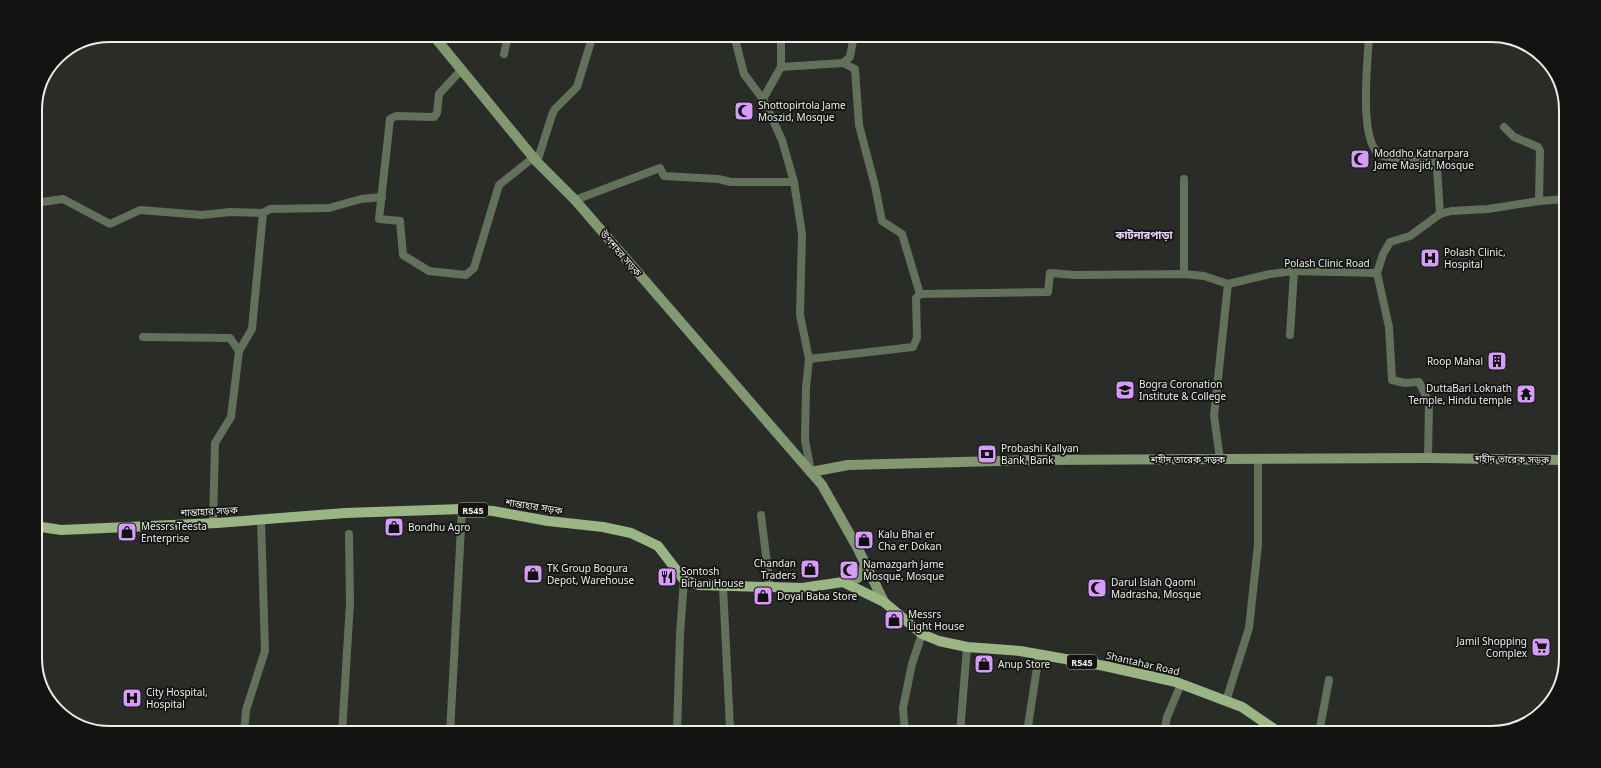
<svg xmlns="http://www.w3.org/2000/svg" width="1601" height="768" font-family="'Noto Sans','Noto Sans Bengali',sans-serif">
	<rect width="100%" height="100%" fill="#2a2c28"/>
	<g fill="none" stroke-linecap="round" stroke-linejoin="round">
		<g stroke="#627159" stroke-width="8">
			<path d="M734 35 744 74 763 99"/>
			<path d="M1369 35C1368 60 1358 140 1380 155 1386 159 1421 159 1430 159L1435 162 1437 168 1440 214"/>
			<path d="M504 54 508 35"/>
			<path d="M843 63 855 69 859 125 875 186 882 221 902 234 920 294"/>
			<path d="M781 67V35"/>
			<path d="M462 69 439 94 437 113 434 117 396 116 390 119 379 219 400 221 403 255 429 271 466 275 474 268 499 185 534 157"/>
			<path d="M1504 127 1514 137 1538 147 1540 151 1539 201"/>
			<path d="M537 162 552 115 555 109 577 87 593 35"/>
			<path d="M1184 179V274"/>
			<path d="M575 200 660 168 664 176 718 179 731 182H794"/>
			<path d="M35 203 63 199 110 224 140 210 202 215 230 212 263 213"/>
			<path d="M1377 273 1389 327 1392 380 1405 383 1419 382 1429 402 1428 458"/>
			<path d="M1228 284 1270 274 1294 271 1377 273 1383 254 1390 242 1410 236 1440 214 1451 211 1488 209 1539 201 1566 199"/>
			<path d="M1290 335 1294 271"/>
			<path d="M143 337 230 338 239 351 231 417 215 443 213 524"/>
			<path d="M239 351 252 329 263 213 270 209 329 208 361 199 382 197"/>
			<path d="M809 359 913 347 917 338 916 298 920 294 1048 292 1050 273 1075 275 1184 274 1204 276 1228 284"/>
			<path d="M1220 459 1214 416 1228 284"/>
			<path d="M811 472 805 440 806 388 809 359 800 315 802 234 794 182 782 140 763 99 781 67 843 63 850 57 854 35"/>
			<path d="M761 515 770 587"/>
			<path d="M723 587 730 728"/>
			<path d="M1226 701 1249 628 1258 545V460"/>
			<path d="M244 733 246 710 265 651 261 520"/>
			<path d="M342 733 350 603 349 534"/>
			<path d="M450 733 462 509"/>
			<path d="M677 733 680 634 684 580"/>
			<path d="M905 733 903 708 912 664 922 634"/>
			<path d="M960 733 967 647"/>
			<path d="M1027 733 1039 654"/>
			<path d="M1164 733 1167 717 1181 684"/>
			<path d="M1319 733 1329 680"/>
		</g>
		<g stroke="#819871" stroke-width="10">
			<path d="M433 35 537 162 575 200 822 485 857 547 884 602"/>
			<path d="M811 472 848 465 1035 460 1428 458 1566 460"/>
			<path d="M843 582C856 580 863 578 865 563"/>
		</g>
		<path stroke="#99b684" stroke-width="10" d="M35 526 61 530 217 523 345 513 462 509 493 511 548 521 603 527 631 533 658 546 684 580 699 585 802 588 843 582 884 602 922 634 939 641 967 647 1020 651 1105 666 1176 682 1242 707 1280 733"/>
	</g>
	<defs>
		<g id="mosque-square" transform="scale(1)"><rect x="-9" y="-9" width="18" height="18" rx="4" fill="#d79bf9" stroke="#131412"/><path d="M3.5-4.9A6 6 0 1 0 3.5 4.9A5 5 0 1 1 3.5-4.9Z" fill="#111"/></g>
		<g id="hospital-square" transform="scale(1)"><rect x="-9" y="-9" width="18" height="18" rx="4" fill="#d79bf9" stroke="#131412"/><path d="M-5-5h3v3.5h4V-5h3V5h-3V1.5h-4V5h-3Z" fill="#111"/></g>
		<g id="building-square" transform="scale(1)"><rect x="-9" y="-9" width="18" height="18" rx="4" fill="#d79bf9" stroke="#131412"/><path d="M-4-6H4V6H1V3H-1V6H-4ZM-2.5-4.3h1.7v1.8h-1.7ZM.8-4.3h1.7v1.8H.8ZM-2.5-1h1.7V.8h-1.7ZM.8-1h1.7V.8H.8Z" fill="#111"/></g>
		<g id="school-square" transform="scale(1)"><rect x="-9" y="-9" width="18" height="18" rx="4" fill="#d79bf9" stroke="#131412"/><path d="M0-5L7-2L0 1L-7-2ZM-4 1L0 2.5L4 1V4Q0 6-4 4Z" fill="#111"/></g>
		<g id="temple-square" transform="scale(1)"><rect x="-9" y="-9" width="18" height="18" rx="4" fill="#d79bf9" stroke="#131412"/><path d="M0-6L5-2H3V0L6.5 2.5H4V6H1.5V3h-3V6H-4V2.5H-6.5L-3 0V-2H-5Z" fill="#111"/></g>
		<g id="bank-square" transform="scale(1)"><rect x="-9" y="-9" width="18" height="18" rx="4" fill="#d79bf9" stroke="#131412"/><path d="M-6-4H6V4H-6ZM0-2.3a2.3 2.3 0 1 0 0 4.6a2.3 2.3 0 1 0 0-4.6Z" fill="#111"/></g>
		<g id="shop-square" transform="scale(1)"><rect x="-9" y="-9" width="18" height="18" rx="4" fill="#d79bf9" stroke="#131412"/><path d="M-5-2.5h2.3a2.7 3.5 0 0 1 5.4 0H5L5.5 6h-11ZM-1.5-2.5h3a1.5 2.3 0 0 0-3 0Z" fill="#111"/></g>
		<g id="restaurant-square" transform="scale(1)"><rect x="-9" y="-9" width="18" height="18" rx="4" fill="#d79bf9" stroke="#131412"/><path d="M-5-6h1v4h1v-4h1v4h1v-4h1v5L-1.5 .5V6h-2V.5L-5-1ZM5-6V6H3V1.5H1.5Q1.5-4 5-6Z" fill="#111"/></g>
		<g id="supermarket-square" transform="scale(1)"><rect x="-9" y="-9" width="18" height="18" rx="4" fill="#d79bf9" stroke="#131412"/><path d="M-6-5.5h2.5l.6 2H6L4.5 2H-2.5L-4.4-4H-6ZM-1.5 3.2a1.3 1.3 0 1 0 .1 0ZM3 3.2a1.3 1.3 0 1 0 .1 0Z" fill="#111"/></g>
	</defs>
	<g fill-rule="evenodd">
		<use href="#mosque-square" x="744" y="111"/>
		<use href="#mosque-square" x="1360" y="159"/>
		<use href="#hospital-square" x="1430" y="258"/>
		<use href="#building-square" x="1497" y="361"/>
		<use href="#school-square" x="1125" y="390"/>
		<use href="#temple-square" x="1526" y="394"/>
		<use href="#bank-square" x="987" y="454"/>
		<use href="#shop-square" x="394" y="527"/>
		<use href="#shop-square" x="127" y="532"/>
		<use href="#shop-square" x="864" y="540"/>
		<use href="#shop-square" x="810" y="569"/>
		<use href="#mosque-square" x="849" y="570"/>
		<use href="#shop-square" x="533" y="574"/>
		<use href="#restaurant-square" x="667" y="577"/>
		<use href="#mosque-square" x="1097" y="588"/>
		<use href="#shop-square" x="763" y="596"/>
		<use href="#shop-square" x="894" y="620"/>
		<use href="#supermarket-square" x="1541" y="647"/>
		<use href="#shop-square" x="984" y="664"/>
		<use href="#hospital-square" x="132" y="698"/>
	</g>
	<g text-anchor="middle" dominant-baseline="central" stroke-width="3.5" stroke-linejoin="round" paint-order="stroke">
		<g fill="#131412" stroke="#abacaa" stroke-width="1">
			<rect x="458" y="503" width="30" height="14" rx="3"/>
			<rect x="1067" y="655" width="30" height="14" rx="3"/>
		</g>
		<g font-size="9" font-weight="bold" fill="#ecedeb">
			<text x="473" y="510">R545</text>
			<text x="1082" y="662">R545</text>
		</g>
		<g font-size="10" fill="#ecedeb" stroke="#131412" text-anchor="start">
			<text x="758" y="105">Shottopirtola Jame<tspan x="758" dy="12">Moszid, Mosque</tspan></text>
			<text x="1374" y="153">Moddho Katnarpara<tspan x="1374" dy="12">Jame Masjid, Mosque</tspan></text>
			<text x="1444" y="252">Polash Clinic,<tspan x="1444" dy="12">Hospital</tspan></text>
			<text x="1483" y="361" text-anchor="end">Roop Mahal</text>
			<text x="1139" y="384">Bogra Coronation<tspan x="1139" dy="12">Institute &amp; College</tspan></text>
			<text x="1512" y="388" text-anchor="end">DuttaBari Loknath<tspan x="1512" dy="12">Temple, Hindu temple</tspan></text>
			<text x="1001" y="448">Probashi Kallyan<tspan x="1001" dy="12">Bank, Bank</tspan></text>
			<text x="141" y="526">Messrs Teesta<tspan x="141" dy="12">Enterprise</tspan></text>
			<text x="408" y="527">Bondhu Agro</text>
			<text x="878" y="534">Kalu Bhai er<tspan x="878" dy="12">Cha er Dokan</tspan></text>
			<text x="796" y="563" text-anchor="end">Chandan<tspan x="796" dy="12">Traders</tspan></text>
			<text x="863" y="564">Namazgarh Jame<tspan x="863" dy="12">Mosque, Mosque</tspan></text>
			<text x="547" y="568">TK Group Bogura<tspan x="547" dy="12">Depot, Warehouse</tspan></text>
			<text x="681" y="571">Sontosh<tspan x="681" dy="12">Biriani House</tspan></text>
			<text x="1111" y="582">Darul Islah Qaomi<tspan x="1111" dy="12">Madrasha, Mosque</tspan></text>
			<text x="777" y="596">Doyal Baba Store</text>
			<text x="908" y="614">Messrs<tspan x="908" dy="12">Light House</tspan></text>
			<text x="1527" y="641" text-anchor="end">Jamil Shopping<tspan x="1527" dy="12">Complex</tspan></text>
			<text x="998" y="664">Anup Store</text>
			<text x="146" y="692">City Hospital,<tspan x="146" dy="12">Hospital</tspan></text>
		</g>
		<g font-size="10" fill="#ecedeb" stroke="#131412">
			<text transform="translate(621 253) rotate(49)">উপশহর সড়ক</text>
			<text x="1327" y="263">Polash Clinic Road</text>
			<text x="1188" y="459">শহীদ তারেক সড়ক</text>
			<text transform="translate(1512 459) rotate(1)">শহীদ তারেক সড়ক</text>
			<text transform="translate(534 506) rotate(9)">শান্তাহার সড়ক</text>
			<text transform="translate(209 511) rotate(-3)">শান্তাহার সড়ক</text>
			<text transform="translate(1143 663) rotate(13)">Shantahar Road</text>
		</g>
		<g font-size="11" font-weight="bold" fill="#ead1f9" stroke="#131412">
			<text x="1144" y="234">কাটনারপাড়া</text>
		</g>
	</g>
	<path d="M0 0H1601V768H0ZM110 42H1491A68 68 0 0 1 1559 110V658A68 68 0 0 1 1491 726H110A68 68 0 0 1 42 658V110A68 68 0 0 1 110 42Z" fill="#131412" fill-rule="evenodd"/>
	<path fill="none" stroke="#ecedeb" stroke-width="2" d="M110 42H1491A68 68 0 0 1 1559 110V658A68 68 0 0 1 1491 726H110A68 68 0 0 1 42 658V110A68 68 0 0 1 110 42Z"/>
</svg>
